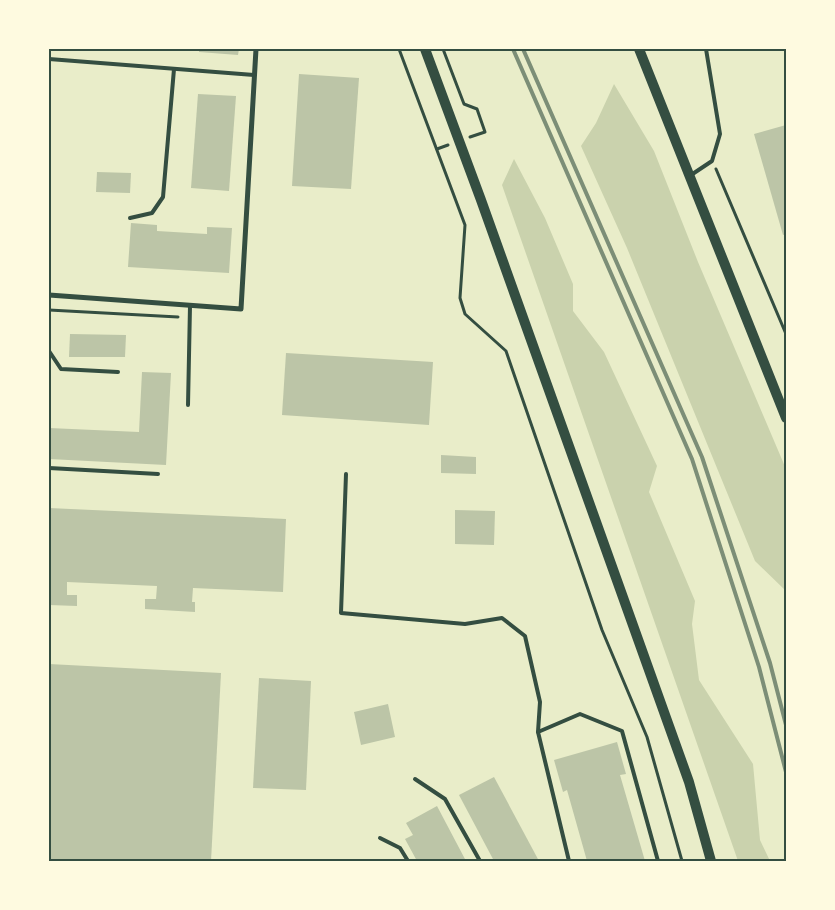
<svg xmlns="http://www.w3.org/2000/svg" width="835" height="910" font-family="'Golos Text',sans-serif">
	<rect width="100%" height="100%" fill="#e9edc9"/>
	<g fill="#cad2ad">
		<path d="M614 84 654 151 698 262 786 469V591L755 561 627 248 581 146 596 123Z"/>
		<path d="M514 159 545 218 573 284V311L604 352 657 466 649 492 695 601 692 624 699 680 753 764 760 840 770 861H738L502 185Z"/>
	</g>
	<g fill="#bcc5a7">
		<path d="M199 49H239L238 55 199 52Z"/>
		<path d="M299 74 359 78 351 189 292 186Z"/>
		<path d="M198 94 236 96 229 191 191 188Z"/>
		<path d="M786 125V234L783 235 754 134Z"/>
		<path d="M97 172 131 173 130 193 96 192Z"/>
		<path d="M131 223 157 225V231L207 234V227L232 228 229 273 128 267Z"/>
		<path d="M70 334 126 335 125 357H69Z"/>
		<path d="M286 353 433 362 429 425 282 415Z"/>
		<path d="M142 372 171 373 166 465 49 459V428L139 432Z"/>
		<path d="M441 455 476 457V474L441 473Z"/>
		<path d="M49 508 286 519 283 592 193 588 192 602H195V612L145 609V599H156L157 586 67 582V595H77V606L49 605Z"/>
		<path d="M455 510 495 511 494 545 455 544Z"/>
		<path d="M49 664 221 673 211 861H49Z"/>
		<path d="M259 678 311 681 306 790 253 788Z"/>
		<path d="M388 704 395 737 361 745 354 712Z"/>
		<path d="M617 742 626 774 620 775 645 861H587L567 790 563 792 554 760Z"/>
		<path d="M494 777 539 861H494L459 795Z"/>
		<path d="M437 806 466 861H417L405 839 413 835 406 823Z"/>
	</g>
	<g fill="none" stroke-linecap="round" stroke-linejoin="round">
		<g stroke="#344e41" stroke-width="3">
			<path d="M399 49 465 225 460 298 465 314 506 351 602 630 647 737 682 861"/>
			<path d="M443 49 464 104 477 109 485 132 470 137"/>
			<path d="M437 149 448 145"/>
			<path d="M716 169 786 334"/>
			<path d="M49 310 178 317"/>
		</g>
		<g stroke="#344e41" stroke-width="4">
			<path d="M49 59 254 75"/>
			<path d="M691 175 712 161 720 134 706 49"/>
			<path d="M130 218 152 213 163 197 174 69"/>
			<path d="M49 351 61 369 118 372"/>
			<path d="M188 405 190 306"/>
			<path d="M49 468 158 474"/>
			<path d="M346 474 341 613 465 624 502 618 525 636 540 702 538 732"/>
			<path d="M415 779 445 799 480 861"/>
			<path d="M380 838 400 848 408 861"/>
			<path d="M569 861 538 732 580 714 622 731 658 861"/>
		</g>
		<path stroke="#344e41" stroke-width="5" d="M49 295 241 309 256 49"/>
		<g stroke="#344e41" stroke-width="10">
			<path d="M425 49 481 200 689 782 711 861"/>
			<path d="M639 49 786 418"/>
		</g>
		<g stroke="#7c8e77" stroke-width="4">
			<path d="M513 49 692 459 759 667 786 772"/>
			<path d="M523 49 702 457 770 663 786 725"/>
		</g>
	</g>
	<rect width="835" height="910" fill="none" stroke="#fefae0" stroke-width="100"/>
	<rect x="50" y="50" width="735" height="810" fill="none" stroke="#344e41" stroke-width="2"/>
</svg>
